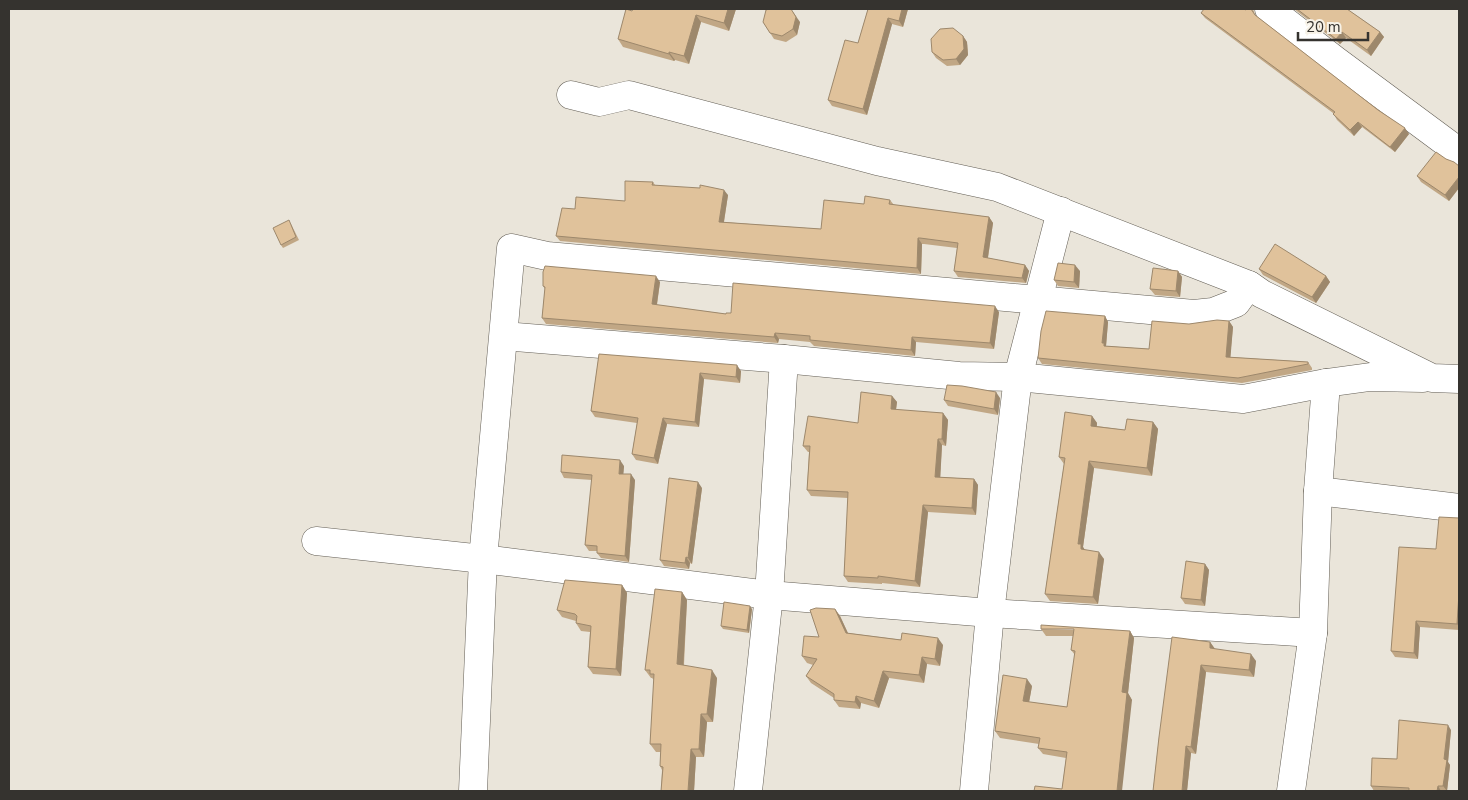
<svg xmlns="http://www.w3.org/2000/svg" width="1468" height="800" font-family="'Nunito Sans',sans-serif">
	<rect width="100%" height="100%" fill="#eae5da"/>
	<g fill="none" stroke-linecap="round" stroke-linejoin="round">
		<g stroke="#635e55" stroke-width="29">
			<g id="minor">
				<path d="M1269 9 1335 60 1459 152"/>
				<path d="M571 95 599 102 629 95 877 161 997 187 1249 285 1262 294 1432 378 1459 379"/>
				<path d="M504 336 784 359 959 376 1018 377 1243 399 1326 383 1370 377 1423 378"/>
				<path d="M1318 491 1459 508"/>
				<path d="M316 541 483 559 769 595 990 613 1313 633"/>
				<path d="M473 791 483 559 511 248 547 256 1194 314 1213 312 1236 303 1249 285"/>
				<path d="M748 791 769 595 784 359"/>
				<path d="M974 791 990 613 1018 377 1061 211"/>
				<path d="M1291 791 1313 633 1318 491 1326 383"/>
			</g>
		</g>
		<use href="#minor" stroke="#fff" stroke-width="28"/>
	</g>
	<g fill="#c1a785">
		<path d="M736 9 729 31 701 22 689 64 675 60 674 61 623 47 618 39 632 11Z"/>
		<path d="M868 9H908L903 27 892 24 867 115 832 106 828 100 858 43Z"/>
		<path d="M1247 9H1252L1254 11 1255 15 1409 134 1395 152 1362 127 1354 136 1337 120 1333 113 1205 18 1201 13 1246 10Z"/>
		<path d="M1294 9H1347L1380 32 1384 37 1371 56 1346 38 1340 44Z"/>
		<path d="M763 22H800L797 35 786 42 774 39Z"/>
		<path d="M963 36 967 42 968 55 960 65 947 66 936 58 932 52Z"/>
		<path d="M1446 159 1459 166V188L1449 201 1421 182 1417 176Z"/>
		<path d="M653 182 655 185 728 195 724 222 821 229 864 204 890 200 894 205 989 217 993 223 988 258 1025 265 1029 271 1026 283 958 277 954 271 957 248 924 244H922L921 274 560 241 556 236 575 209 625 201Z"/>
		<path d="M291 224 299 240 283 248 281 245Z"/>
		<path d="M1259 269 1326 276 1330 282 1316 303 1263 275Z"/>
		<path d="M1080 271 1079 288 1058 286 1054 280Z"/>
		<path d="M1178 271 1182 277 1180 297 1155 295 1150 289Z"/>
		<path d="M660 282 657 305 726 314 731 313 999 312 994 349 916 342 915 356 814 346 810 342 779 339 778 343 546 324 542 318 545 289 543 286Z"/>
		<path d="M1105 316 1108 322 1106 346 1149 349 1189 324 1229 321 1233 327 1230 357 1308 362 1312 368V370L1242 383 1042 364 1038 358Z"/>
		<path d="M599 354 741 371 740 383 704 379 699 427 667 424 658 464 636 460 632 454 637 423 595 417 591 411Z"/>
		<path d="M892 396 897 402 896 410 943 413 948 420 946 446 942 445 940 477 974 479 978 485 976 515 928 512 920 587 882 583V584L848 582 844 576 848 498 811 496 807 490 809 452H808L803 446 858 423Z"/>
		<path d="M1000 398 998 415 948 406 944 400Z"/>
		<path d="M1092 416 1097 423V426L1125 430 1153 422 1158 429 1152 476 1094 468 1083 547 1085 550 1104 559 1098 604 1050 601 1045 594 1064 464 1059 457Z"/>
		<path d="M624 466 623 474 635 480 629 562 601 558 597 553V551H589L585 545 592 480 564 478 561 472Z"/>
		<path d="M702 488 692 564 690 563 689 569 664 566 660 560Z"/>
		<path d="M1459 518V630L1420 627 1418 659 1395 657 1391 651 1436 549Z"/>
		<path d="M1205 564 1209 570 1205 606 1185 604 1181 598Z"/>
		<path d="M622 585 627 593 621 676 593 674 588 667 590 632 581 631 576 623V621L562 617 557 610Z"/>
		<path d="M682 592 687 600 684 665 717 678 713 722H707L704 757H696L694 791H661L662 770 660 766 661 752H656L650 744 654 680 652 678H651L645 670Z"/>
		<path d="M752 609 749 633 723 629 721 626Z"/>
		<path d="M835 609 840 616 848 633 943 645 940 666 927 664 924 683 889 678 879 708 861 703 860 709 839 707 834 700V698L811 683 806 676 813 665 807 663 802 656 819 637Z"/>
		<path d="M1041 629 1130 631 1134 638 1128 693 1132 700 1062 789 1066 758 1043 754 1038 748 1039 744 1000 738 995 731 1032 686 1029 702 1067 707 1075 655 1071 650 1073 636H1046Z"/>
		<path d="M1210 642 1215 649 1256 661 1254 677 1206 672 1196 754 1191 753 1187 791H1153L1159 737Z"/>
		<path d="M1451 730 1448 762 1450 765 1447 791H1374L1371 786 1397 759Z"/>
	</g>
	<g fill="#9d886c">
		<path d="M728 9H736L729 31 724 23Z"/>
		<path d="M902 9H908L903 27 899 21Z"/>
		<path d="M793 12 800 22 797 35 793 29Z"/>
		<path d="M696 15 701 22 689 64 684 56Z"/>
		<path d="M888 18 892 24 867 115 863 109Z"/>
		<path d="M1342 32 1346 38 1340 44 1336 39Z"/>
		<path d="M1380 32 1384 37 1371 56 1367 50Z"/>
		<path d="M963 36 967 42 968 55 960 65 956 59Z"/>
		<path d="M669 52 675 60 674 61 669 54Z"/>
		<path d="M1358 122 1362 127 1354 136 1350 130Z"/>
		<path d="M1405 128 1409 134 1395 152 1390 147Z"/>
		<path d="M1459 177V188L1449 201 1445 195Z"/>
		<path d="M724 190 728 195 723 227 719 222Z"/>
		<path d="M989 217 993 223 987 263 983 257Z"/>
		<path d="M918 238 922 244 921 274 917 268Z"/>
		<path d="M1025 265 1029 271 1026 283 1022 278Z"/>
		<path d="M1075 265 1080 271 1079 288 1074 282Z"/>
		<path d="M1178 271 1182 277 1180 297 1176 291Z"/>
		<path d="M656 276 660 282 656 310 652 304Z"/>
		<path d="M1326 276 1330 282 1316 303 1312 297Z"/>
		<path d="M995 306 999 312 994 349 990 343Z"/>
		<path d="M1105 316 1108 322 1106 346 1107 351 1102 343Z"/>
		<path d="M1229 321 1233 327 1230 363 1226 357Z"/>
		<path d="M775 333 779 339 778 343 774 337Z"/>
		<path d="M912 337 916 342 915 356 911 350Z"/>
		<path d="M737 365 741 371 740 383 736 377Z"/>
		<path d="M700 373 704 379 699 427 695 422Z"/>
		<path d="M996 392 1000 398 998 415 994 409Z"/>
		<path d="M892 396 897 402 895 416 891 409Z"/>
		<path d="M943 413 948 420 946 446 942 439Z"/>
		<path d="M1092 416 1097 423 1096 433 1091 426Z"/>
		<path d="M663 418 667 424 658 464 654 458Z"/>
		<path d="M1153 422 1158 429 1152 476 1147 468Z"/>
		<path d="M938 439 942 445 940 483 935 477Z"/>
		<path d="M620 460 624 466 623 479 619 474Z"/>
		<path d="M1089 461 1094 468 1083 547 1086 552V557L1078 544Z"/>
		<path d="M631 474 635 480 629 562 625 556Z"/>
		<path d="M974 479 978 485 976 515 972 508Z"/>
		<path d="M698 482 702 488 692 564 688 558Z"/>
		<path d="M923 505 928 512 920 587 915 581Z"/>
		<path d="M1099 552 1104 559 1098 604 1093 597Z"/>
		<path d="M686 557 690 563 689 569 685 563Z"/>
		<path d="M1205 564 1209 570 1205 606 1201 600Z"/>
		<path d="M622 585 627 593 621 676 616 669Z"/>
		<path d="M682 592 687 600 683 672 677 664Z"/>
		<path d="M1459 593V627L1457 624Z"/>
		<path d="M750 606 752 609 749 633 747 630Z"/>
		<path d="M835 609 840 616 851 640 846 633Z"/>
		<path d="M1416 621 1420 627 1418 659 1414 653Z"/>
		<path d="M1130 631 1134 638 1128 693 1132 700 1122 791H1117L1122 692Z"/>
		<path d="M938 638 943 645 940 666 935 659Z"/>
		<path d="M1210 642 1215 649 1210 648Z"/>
		<path d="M1251 654 1256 661 1254 677 1249 670Z"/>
		<path d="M922 657 927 664 924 683 919 675Z"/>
		<path d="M1201 665 1206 672 1196 754 1191 747Z"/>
		<path d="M712 670 717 678 713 722 707 714Z"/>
		<path d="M883 671 889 678 879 708 874 701Z"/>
		<path d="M1027 679 1032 686 1028 708 1023 701Z"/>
		<path d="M856 696 861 703 860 709 855 702Z"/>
		<path d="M701 714 707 722 704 757 699 749Z"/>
		<path d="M1448 725 1451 730 1448 762 1450 765 1447 791 1443 786 1444 759Z"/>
		<path d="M1186 746 1191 753 1187 791H1182Z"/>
		<path d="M691 749 696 757 694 791H688Z"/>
		<path d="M1438 786 1441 791H1437Z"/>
	</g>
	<g fill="#e0c29b" stroke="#9d886c">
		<path d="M626 9 632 11 633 9H728L724 23 696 15 684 56 669 52V54L618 39Z"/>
		<path d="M768 9H791L796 17 793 29 782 36 770 33 763 22 766 10Z"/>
		<path d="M868 9H902L899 21 888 18 863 109 828 100 845 40 858 43Z"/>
		<path d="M1204 9H1244L1246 10 1247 9H1251L1255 15 1378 110 1405 128 1390 147 1358 122 1350 130 1333 114 1335 112 1201 13Z"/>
		<path d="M1297 9H1347L1380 32 1367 50 1342 32 1336 39Z"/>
		<path d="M953 28 963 36 964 49 956 59 943 60 932 52 931 39 940 29Z"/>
		<path d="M1436 152 1446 159 1454 162 1459 166V177L1445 195 1417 176Z"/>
		<path d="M625 181 653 182 652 185 700 188V185L724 190 719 222 821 229 824 200 864 204 865 196 890 200 889 204 989 217 983 257 1025 265 1022 278 954 271 958 243 920 238H918L917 268 556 236 562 208 575 209 576 197 625 201Z"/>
		<path d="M289 220 296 237 281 245 273 228Z"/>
		<path d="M1275 244 1326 276 1312 297 1259 269Z"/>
		<path d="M1058 263 1075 265 1074 282 1054 280Z"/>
		<path d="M545 266 656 276 652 304 726 314V313H731L733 283 995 306 990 343 912 337 911 350 810 340V336L775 333 774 337 542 318 545 287 543 286V272Z"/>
		<path d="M1153 268 1178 271 1176 291 1150 289Z"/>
		<path d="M1046 311 1105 316 1102 343H1104V346L1149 349 1152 321 1189 324 1217 320 1229 321 1226 357 1308 362V364L1238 378 1038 358 1041 331Z"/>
		<path d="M599 354 737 365 736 377 700 373 695 422 663 418 654 458 632 454 638 418 591 411Z"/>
		<path d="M947 385 962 386 996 392 994 409 944 400Z"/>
		<path d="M861 392 892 396 891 409 943 413 942 439H938L935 477 974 479 972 508 923 505 915 581 878 576V578L844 576 848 492 807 490 810 446H803L808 416 858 423Z"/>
		<path d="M1065 412 1092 416 1091 426 1125 430 1127 419 1153 422 1147 468 1089 461 1078 544H1081V549L1099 552 1093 597 1045 594 1065 458 1059 457Z"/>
		<path d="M562 455 620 460 619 474H631L625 556 597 553V546L585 545 592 475 561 472Z"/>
		<path d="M669 478 698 482 688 558 686 557 685 563 660 560Z"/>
		<path d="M1439 517 1459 518V593L1457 624 1416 621 1414 653 1391 651 1399 547 1436 549Z"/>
		<path d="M1186 561 1205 564 1201 600 1181 598Z"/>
		<path d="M565 580 622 585 616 669 588 667 591 626 576 623 577 616 575 614 557 610Z"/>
		<path d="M655 589 682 592 677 664 712 670 707 714H701L699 749H691L688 791H661L663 767 660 766 661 744H650L654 674H650V670H645Z"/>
		<path d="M724 602 750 606 747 630 721 626Z"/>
		<path d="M816 608 835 609 846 633 901 640 902 633 938 638 935 659 922 657 919 675 883 671 874 701 856 696 855 702 834 700V694L806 676 817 659 802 656 804 636 819 637 810 610Z"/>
		<path d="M1041 625 1130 631 1122 692 1127 693 1117 791H1034L1035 786 1062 789 1067 752 1038 748 1040 738 995 731 1003 675 1027 679 1023 701 1067 707 1075 651 1071 650 1074 629H1041Z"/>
		<path d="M1172 637 1210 642V648L1251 654 1249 670 1201 665 1191 747 1186 746 1182 791H1153L1159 737Z"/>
		<path d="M1399 720 1448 725 1444 759 1447 760 1443 786H1438L1437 791H1409V788L1371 786 1372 758 1397 759Z"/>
	</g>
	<rect width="1468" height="800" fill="none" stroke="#35332f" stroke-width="20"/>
	<path d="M1298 32v8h70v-8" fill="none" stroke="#35332f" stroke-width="2.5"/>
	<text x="1306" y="32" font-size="15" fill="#35332f" stroke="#f7f2e7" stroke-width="4" paint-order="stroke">20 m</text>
</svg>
